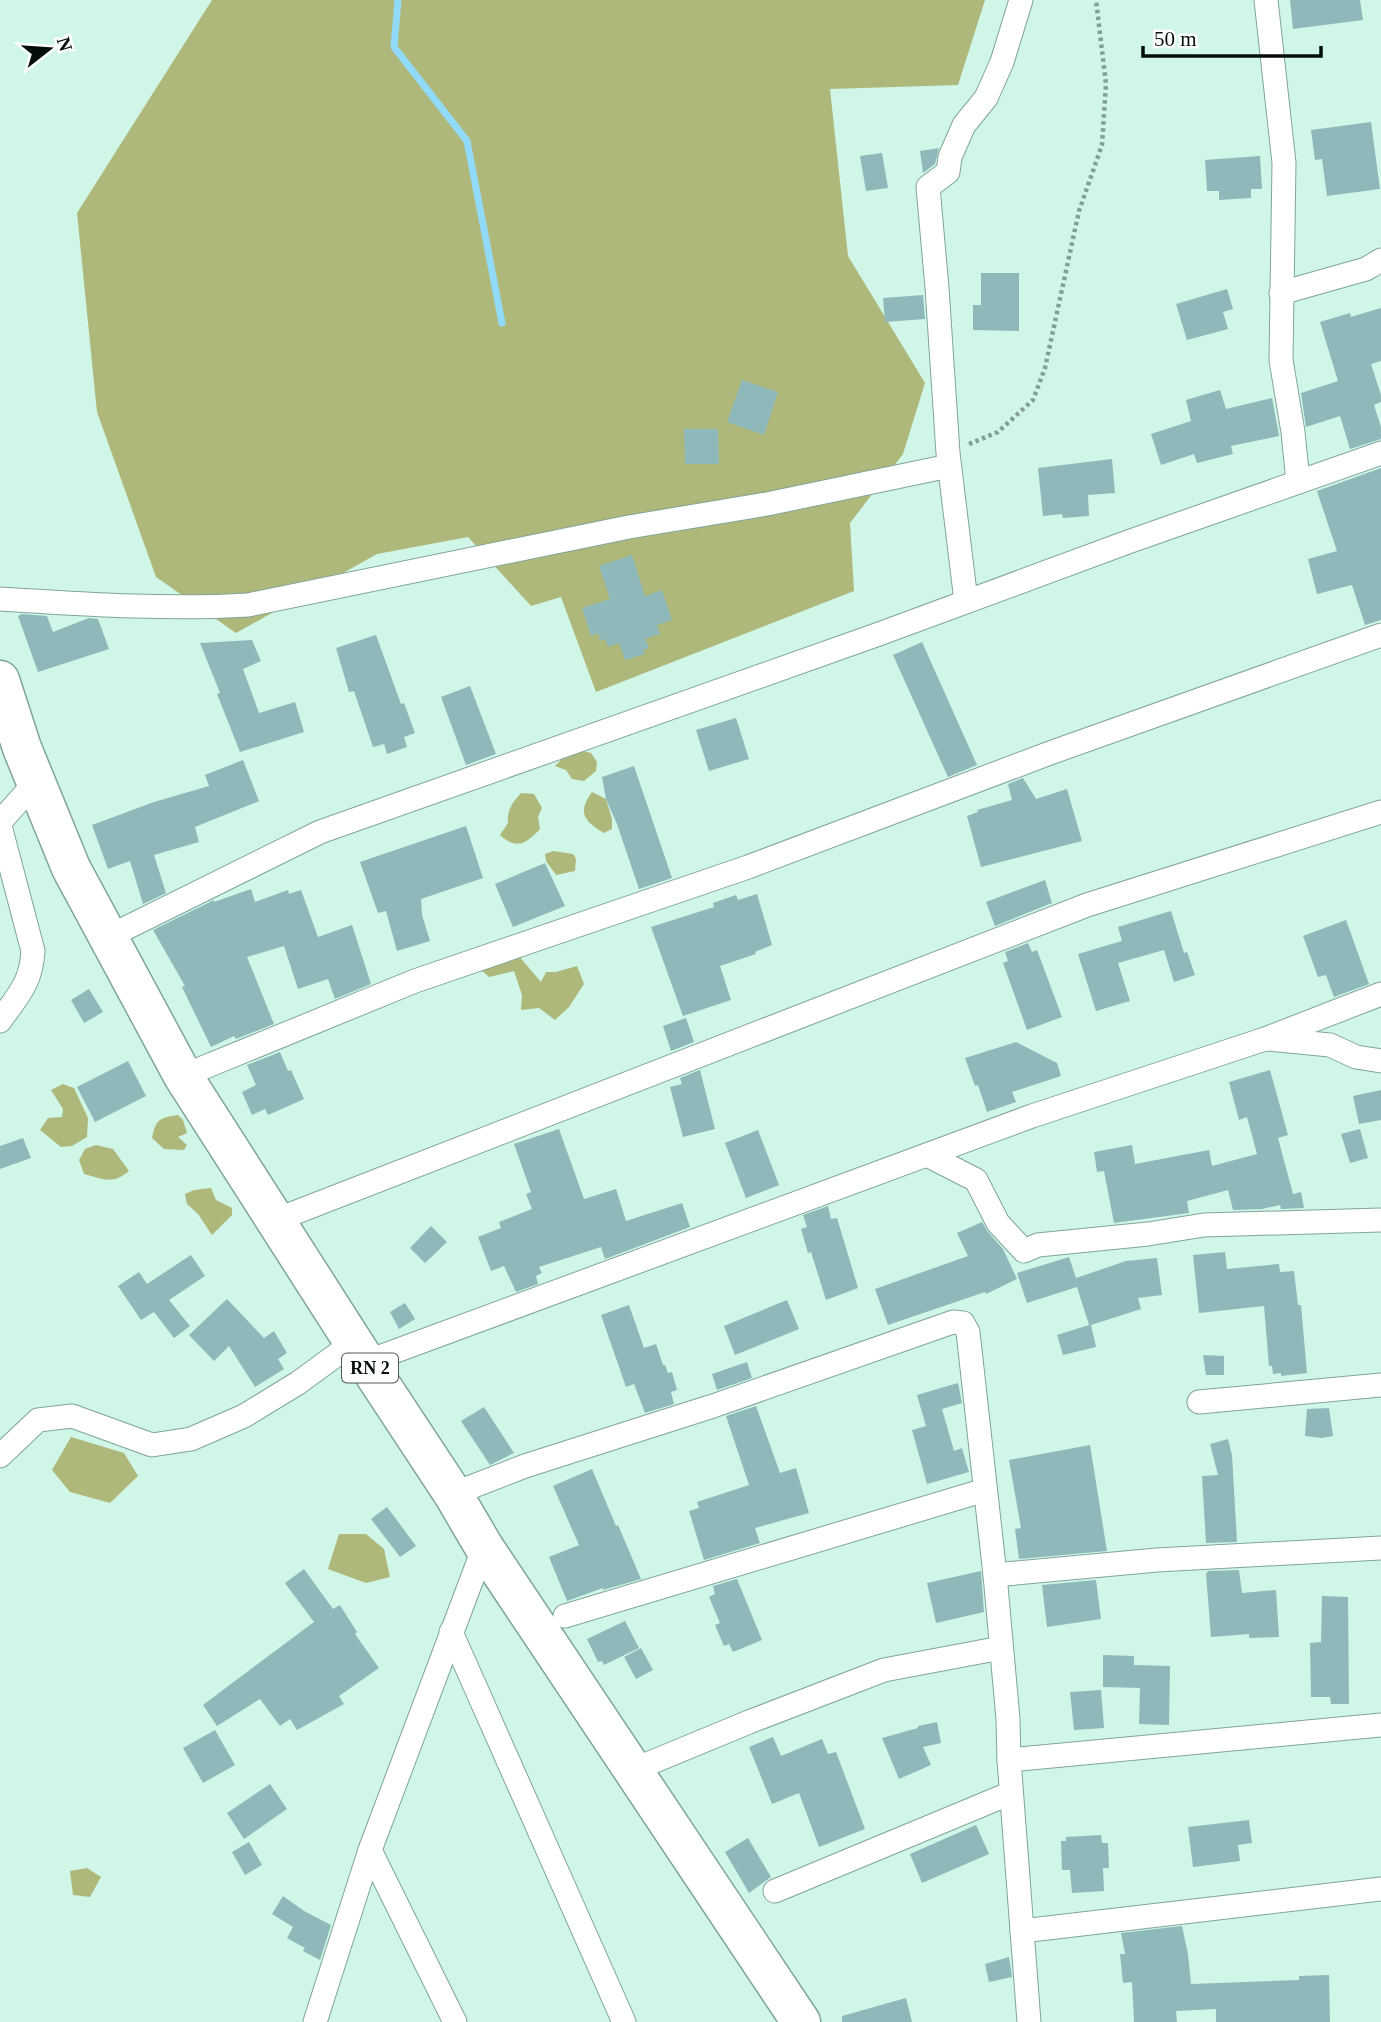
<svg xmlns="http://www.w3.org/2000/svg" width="1381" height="2022" font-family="'Times New Roman',serif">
	<rect width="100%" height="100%" fill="#d0f6e8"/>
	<g fill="#aeb87a">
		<path d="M212 0H985L958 85 830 89 848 256 925 383 903 454 850 523 854 591 596 692 561 597 531 606 468 537 377 554 236 633 156 577 97 412 77 213Z"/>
		<path d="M579 750 591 753 597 762 596 771 584 781 572 779 566 770 555 766 565 756Z"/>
		<path d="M592 792 606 799 612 819V829L604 833C584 821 577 813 592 792Z"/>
		<path d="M521 793 534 794 542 808 538 817 540 829C526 844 516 850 500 835L508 823C507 810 512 803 521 793Z"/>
		<path d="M553 851 573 854 576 859 575 871 556 875 546 861 545 854Z"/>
		<path d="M518 955 541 982 546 972H556L577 966 584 984 569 1007 555 1020 539 1008 521 1010 522 995 514 971 489 977 472 962Z"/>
		<path d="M63 1084 74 1088 88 1118 87 1137 72 1146 61 1147 40 1130 48 1118 62 1117 63 1109 51 1090Z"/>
		<path d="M178 1115 183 1120 187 1133 178 1137 187 1145 184 1150 164 1149 152 1138C156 1119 159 1118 178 1115Z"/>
		<path d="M96 1145 113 1149 129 1171C113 1185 103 1179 84 1174L79 1160 85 1149Z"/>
		<path d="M211 1188 216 1200 232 1208V1215L212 1235 198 1214 187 1204 185 1194 194 1190Z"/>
		<path d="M71 1437 124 1453 138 1476 110 1503 70 1492 52 1470Z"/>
		<path d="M339 1534H366L384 1549 390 1577 366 1583 328 1569Z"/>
		<path d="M87 1868 101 1877 90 1897 73 1895 70 1871Z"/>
	</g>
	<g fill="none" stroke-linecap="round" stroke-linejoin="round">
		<path stroke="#92daf9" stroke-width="7" d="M398 0 394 47 467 141 502 323"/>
	</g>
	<g fill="#8fb8ba">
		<path d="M1290 0H1360L1363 20 1293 29Z"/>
		<path d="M1371 122 1380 189 1327 196 1322 159 1315 160 1311 130Z"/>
		<path d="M939 148 935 164 923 173 920 151Z"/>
		<path d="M882 153 888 188 866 191 860 156Z"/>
		<path d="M1260 156 1262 189H1251V198L1219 200V191H1207L1205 160Z"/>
		<path d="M981 273H1019V331L973 330V305H981Z"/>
		<path d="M1227 289 1233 309 1223 312 1228 329 1187 340 1176 304Z"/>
		<path d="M923 295 925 319 885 322 883 298Z"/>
		<path d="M1381 308V361L1371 364 1381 395V402L1374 405 1381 427V439L1350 449 1340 416 1306 427 1301 393 1338 381 1320 322 1350 313 1351 317Z"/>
		<path d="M742 380 778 392 764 435 727 422Z"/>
		<path d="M1220 390 1226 409 1272 398 1279 436 1231 446 1233 454 1197 463 1194 454 1161 465 1151 434 1191 421 1186 400Z"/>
		<path d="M684 429H718L719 464H685Z"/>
		<path d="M1112 459 1115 493 1088 495 1089 516 1063 518 1062 514 1043 516 1038 468Z"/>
		<path d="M1381 468V620L1365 625 1352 585 1317 594 1308 559 1337 551 1317 491Z"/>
		<path d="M632 555 645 596 662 590 672 620 657 625 660 634 645 639 649 648 643 650 645 654 625 660 619 643 608 647 605 639 600 641 598 633 591 636 582 608 610 599 599 566Z"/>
		<path d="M22 614 47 616 53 632 89 618 98 619 109 649 38 672 18 616Z"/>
		<path d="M376 635 401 704 404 703 415 733 404 737 407 747 387 754 384 744 373 747 354 691 349 692 336 648Z"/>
		<path d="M252 640 261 661 243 669 259 713 295 702 304 732 240 752 217 694 220 693 200 643Z"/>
		<path d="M922 642 977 765 948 777 893 655Z"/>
		<path d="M470 686 496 754 466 765 441 697Z"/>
		<path d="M736 718 749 759 709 771 696 730Z"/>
		<path d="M243 760 259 801 195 827 199 842 154 855 166 893 143 904 130 861 108 869 92 825 154 802 209 786 205 775Z"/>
		<path d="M634 766 672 878 639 889 617 824 606 799 602 777Z"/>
		<path d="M1023 778 1036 799 1067 789 1082 841 981 867 967 816 978 812 977 810 1012 800 1008 784Z"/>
		<path d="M466 826 483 878 421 899 422 915 430 941 397 951 386 911 378 913 360 862Z"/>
		<path d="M545 863 565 906 513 927 495 884Z"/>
		<path d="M1045 880 1052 903 995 926 986 902Z"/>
		<path d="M251 889 255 902 288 890 289 894 301 890 318 937 352 925 371 984 335 999 328 979 298 989 284 946 247 957 274 1024 236 1039 234 1036 211 1047 182 987 185 986 153 930 214 900V902Z"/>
		<path d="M757 894 772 945 755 952 756 954 720 966 731 1000 683 1016 651 927 714 907 713 903 736 895 738 900Z"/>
		<path d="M1171 911 1184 953 1187 952 1195 975 1174 982 1164 950 1118 963 1130 1001 1096 1011 1078 954 1122 941 1118 927Z"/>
		<path d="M1346 920 1369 984 1334 997 1326 975 1318 977 1303 936Z"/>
		<path d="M1028 943 1032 952 1037 950 1062 1017 1027 1030 1003 963 1008 961 1005 952Z"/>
		<path d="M89 989 103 1012 84 1023 71 1000Z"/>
		<path d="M686 1018 694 1042 671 1051 663 1026Z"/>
		<path d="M1016 1042 1057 1063 1061 1076 1012 1092 1016 1102 987 1112 978 1085 975 1086 965 1058Z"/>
		<path d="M280 1052 288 1071 291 1070 304 1099 268 1115 265 1109 252 1115 242 1092 256 1085 247 1065Z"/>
		<path d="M128 1061 146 1096 95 1122 77 1087Z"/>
		<path d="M700 1070 715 1129 683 1137 670 1087 682 1084 680 1078Z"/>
		<path d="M1270 1070 1288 1135 1278 1138 1293 1194 1301 1192 1304 1208 1281 1209 1280 1205 1262 1209 1233 1210 1228 1190 1187 1201 1189 1213 1114 1223 1104 1171 1097 1172 1094 1152 1132 1145 1135 1164 1209 1150 1212 1166 1257 1154 1247 1117 1239 1120 1229 1082Z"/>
		<path d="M1381 1090V1120L1359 1124 1353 1096Z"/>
		<path d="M559 1129 584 1199 616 1189 626 1221 682 1203 690 1227 605 1259 601 1247 539 1267 542 1273 536 1276 538 1284 516 1292 504 1266 491 1271 478 1237 501 1228 499 1222 532 1209 526 1194 531 1192 514 1144Z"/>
		<path d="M1360 1129 1368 1158 1350 1163 1341 1134Z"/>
		<path d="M758 1130 779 1185 746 1198 725 1143Z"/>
		<path d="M23 1138 31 1158 0 1169V1146Z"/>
		<path d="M828 1206 831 1219 837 1218 858 1288 826 1300 811 1252 808 1253 801 1229 807 1227 803 1215Z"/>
		<path d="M982 1222 988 1232 1003 1249 1017 1279 986 1294 985 1292 888 1325 875 1289 968 1256 957 1233Z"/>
		<path d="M431 1226 447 1242 425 1263 410 1248Z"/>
		<path d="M1225 1252 1227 1269 1279 1264 1280 1272 1294 1271 1298 1305H1301L1307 1373 1281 1376V1373L1273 1374 1272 1366H1269L1264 1306 1199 1313 1193 1255Z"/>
		<path d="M191 1255 205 1276 169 1300 190 1326 174 1338 154 1312 141 1320 118 1286 139 1272 147 1284Z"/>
		<path d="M1069 1257 1076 1278 1126 1261 1157 1258 1162 1295 1138 1298 1141 1309 1091 1325 1096 1347 1063 1355 1057 1335 1089 1325 1077 1287 1027 1303 1017 1273Z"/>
		<path d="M227 1299 264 1338 274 1331 287 1353 278 1359 284 1369 255 1387 229 1346 214 1361 189 1335Z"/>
		<path d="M787 1300 799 1329 735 1355 724 1326Z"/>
		<path d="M405 1303 415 1319 399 1329 390 1312Z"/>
		<path d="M629 1305 644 1348 656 1344 663 1365H665L668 1373 672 1372 677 1390 671 1392 674 1404 645 1413 634 1384 626 1387 601 1315Z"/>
		<path d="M1203 1355 1224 1356V1375H1206Z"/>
		<path d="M747 1362 752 1378 717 1390 712 1374Z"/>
		<path d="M958 1383 962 1403 942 1409 954 1451 962 1448 969 1472 927 1484 912 1430 926 1426 917 1395Z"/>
		<path d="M756 1406 780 1473 796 1468 809 1513 755 1528 760 1543 704 1560 689 1511 699 1508 697 1502 749 1485 726 1416Z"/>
		<path d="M484 1407 514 1453 490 1465 461 1421Z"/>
		<path d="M1329 1408 1333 1436 1322 1438 1305 1436 1307 1409Z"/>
		<path d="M1228 1439 1232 1455 1237 1542 1206 1543 1202 1476 1218 1475 1210 1444Z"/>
		<path d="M1090 1445 1107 1551 1019 1559 1015 1529 1021 1528 1009 1460Z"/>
		<path d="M592 1469 616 1526 618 1525 641 1579 603 1590V1588L567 1601 549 1557 579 1545 553 1486Z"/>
		<path d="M387 1507 416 1546 400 1557 371 1519Z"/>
		<path d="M304 1569 333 1609 340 1605 357 1632 355 1634 379 1668 339 1696 344 1704 297 1730 290 1719 280 1726 260 1699 217 1726 203 1705 314 1622 285 1583Z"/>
		<path d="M1239 1570 1242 1593 1276 1590 1279 1637 1249 1638V1634L1211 1637 1206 1574 1208 1571Z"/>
		<path d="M981 1571 984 1612 936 1623 927 1583Z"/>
		<path d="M737 1579 762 1640 733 1652 729 1644 724 1646 715 1625 720 1623 709 1597 715 1594 713 1586Z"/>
		<path d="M1096 1580 1101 1619 1047 1627 1042 1585Z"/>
		<path d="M1322 1596 1348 1597 1349 1704H1331L1330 1697H1311L1310 1643 1321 1642Z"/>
		<path d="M625 1621 639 1648 604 1665 602 1661 598 1662 587 1639Z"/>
		<path d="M641 1648 653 1670 636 1679 624 1657Z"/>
		<path d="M1103 1655 1134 1656V1665L1170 1666 1169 1725 1139 1724 1140 1688 1103 1687Z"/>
		<path d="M1101 1690 1104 1728 1074 1730 1070 1692Z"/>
		<path d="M937 1722 941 1743 923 1747 931 1765 899 1779 882 1738 918 1728V1726Z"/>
		<path d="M215 1730 235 1765 203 1783 183 1748Z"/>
		<path d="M773 1737 781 1756 822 1739 828 1754 836 1752 865 1829 819 1847 799 1793 772 1804 749 1747Z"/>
		<path d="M270 1784 287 1809 244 1839 227 1813Z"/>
		<path d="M1249 1820 1252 1843 1238 1845 1240 1861 1193 1867 1188 1827Z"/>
		<path d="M976 1825 989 1854 922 1883 910 1854Z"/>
		<path d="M1101 1835 1102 1843H1108L1109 1868H1103L1104 1891 1072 1893 1070 1870H1062L1061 1841H1066V1837Z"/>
		<path d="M748 1838 771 1877 749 1893 725 1852Z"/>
		<path d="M249 1842 262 1865 245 1875 232 1852Z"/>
		<path d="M283 1896 304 1911 331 1925 320 1960 303 1951 305 1948 287 1938 293 1927 272 1914Z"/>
		<path d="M1182 1926 1188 1954 1191 1984 1299 1980V1976L1329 1975 1330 2022H1216V2009L1176 2011 1177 2022H1134L1132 1982 1123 1983 1120 1954H1125L1121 1933Z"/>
		<path d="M1009 1957 1012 1977 989 1982 985 1964Z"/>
		<path d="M906 1998 912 2022H842V2016Z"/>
	</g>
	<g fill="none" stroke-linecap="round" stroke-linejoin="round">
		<g stroke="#80a598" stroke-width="25">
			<g id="street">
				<path d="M1266 0 1284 163 1281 360 1293 432 1298 482"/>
				<path d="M1281 293 1366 269 1381 260"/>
				<path d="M0 599C82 604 165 610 248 605L629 527 767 504 949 466"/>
				<path d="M966 601 948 453 937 288 928 187 948 172 950 157 964 125 986 98 1002 62 1021 0"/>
				<path d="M0 822 35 783"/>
				<path d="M0 826 33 951C31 984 18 995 0 1021"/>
				<path d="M108 937 320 832 879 634 1128 542 1381 453"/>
				<path d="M1268 1039 1330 1045 1356 1057 1381 1061"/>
				<path d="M183 1076 415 981 748 867 1050 753 1381 635"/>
				<path d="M927 1155 976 1180 998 1223 1024 1251 1038 1245 1148 1234 1204 1225 1381 1220"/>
				<path d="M276 1220 1087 905 1381 812"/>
				<path d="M366 1362 1032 1116 1265 1039 1381 994"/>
				<path d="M1199 1402 1381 1385"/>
				<path d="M0 1456 38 1420 72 1416 152 1445 191 1439 244 1416 298 1383 354 1342"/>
				<path d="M453 1494 525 1466 713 1406 953 1322 963 1323 968 1332 995 1575 1008 1719 1009 1760 1029 2022"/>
				<path d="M995 1575 1157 1560 1381 1548"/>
				<path d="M565 1616 985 1490"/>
				<path d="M451 1632 624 2022"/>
				<path d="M1009 1760 1381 1725"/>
				<path d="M633 1770 749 1722 884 1670 1001 1648"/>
				<path d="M370 1850 455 2022"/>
				<path d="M775 1891 1011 1793"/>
				<path d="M1022 1931 1381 1889"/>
				<path d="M315 2022 370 1850 484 1547"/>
			</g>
		</g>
		<g stroke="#80a598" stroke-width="41">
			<path id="highway" d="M0 680 22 748 71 868 183 1076 366 1362 453 1494 484 1547 801 2022"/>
		</g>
		<path stroke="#839f94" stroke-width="4.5" stroke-dasharray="3.5 3.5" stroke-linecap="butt" d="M969 444 998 432 1033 400 1045 368 1079 211 1102 145 1106 84 1096 0"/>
		<use href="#street" stroke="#fff" stroke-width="23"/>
		<use href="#highway" stroke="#fff" stroke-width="38"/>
	</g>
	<g text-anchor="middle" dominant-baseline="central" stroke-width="5" stroke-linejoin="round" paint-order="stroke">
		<rect fill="#fff" stroke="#4f5654" stroke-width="2" x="342" y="1353.5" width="56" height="29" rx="5"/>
		<g font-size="18" font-weight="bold" fill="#030e0a">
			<text x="370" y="1368">RN 2</text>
		</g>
	</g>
	<g transform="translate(49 49) rotate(73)" stroke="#ffffff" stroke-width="5" paint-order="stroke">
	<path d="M0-5L12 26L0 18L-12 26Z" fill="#030e0a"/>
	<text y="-10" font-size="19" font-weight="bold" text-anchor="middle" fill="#030e0a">N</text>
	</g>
	<path d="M1143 46v10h178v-10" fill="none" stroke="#030e0a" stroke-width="3.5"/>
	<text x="1154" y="46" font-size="21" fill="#030e0a" stroke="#ffffff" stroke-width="5" paint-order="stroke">50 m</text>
</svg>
